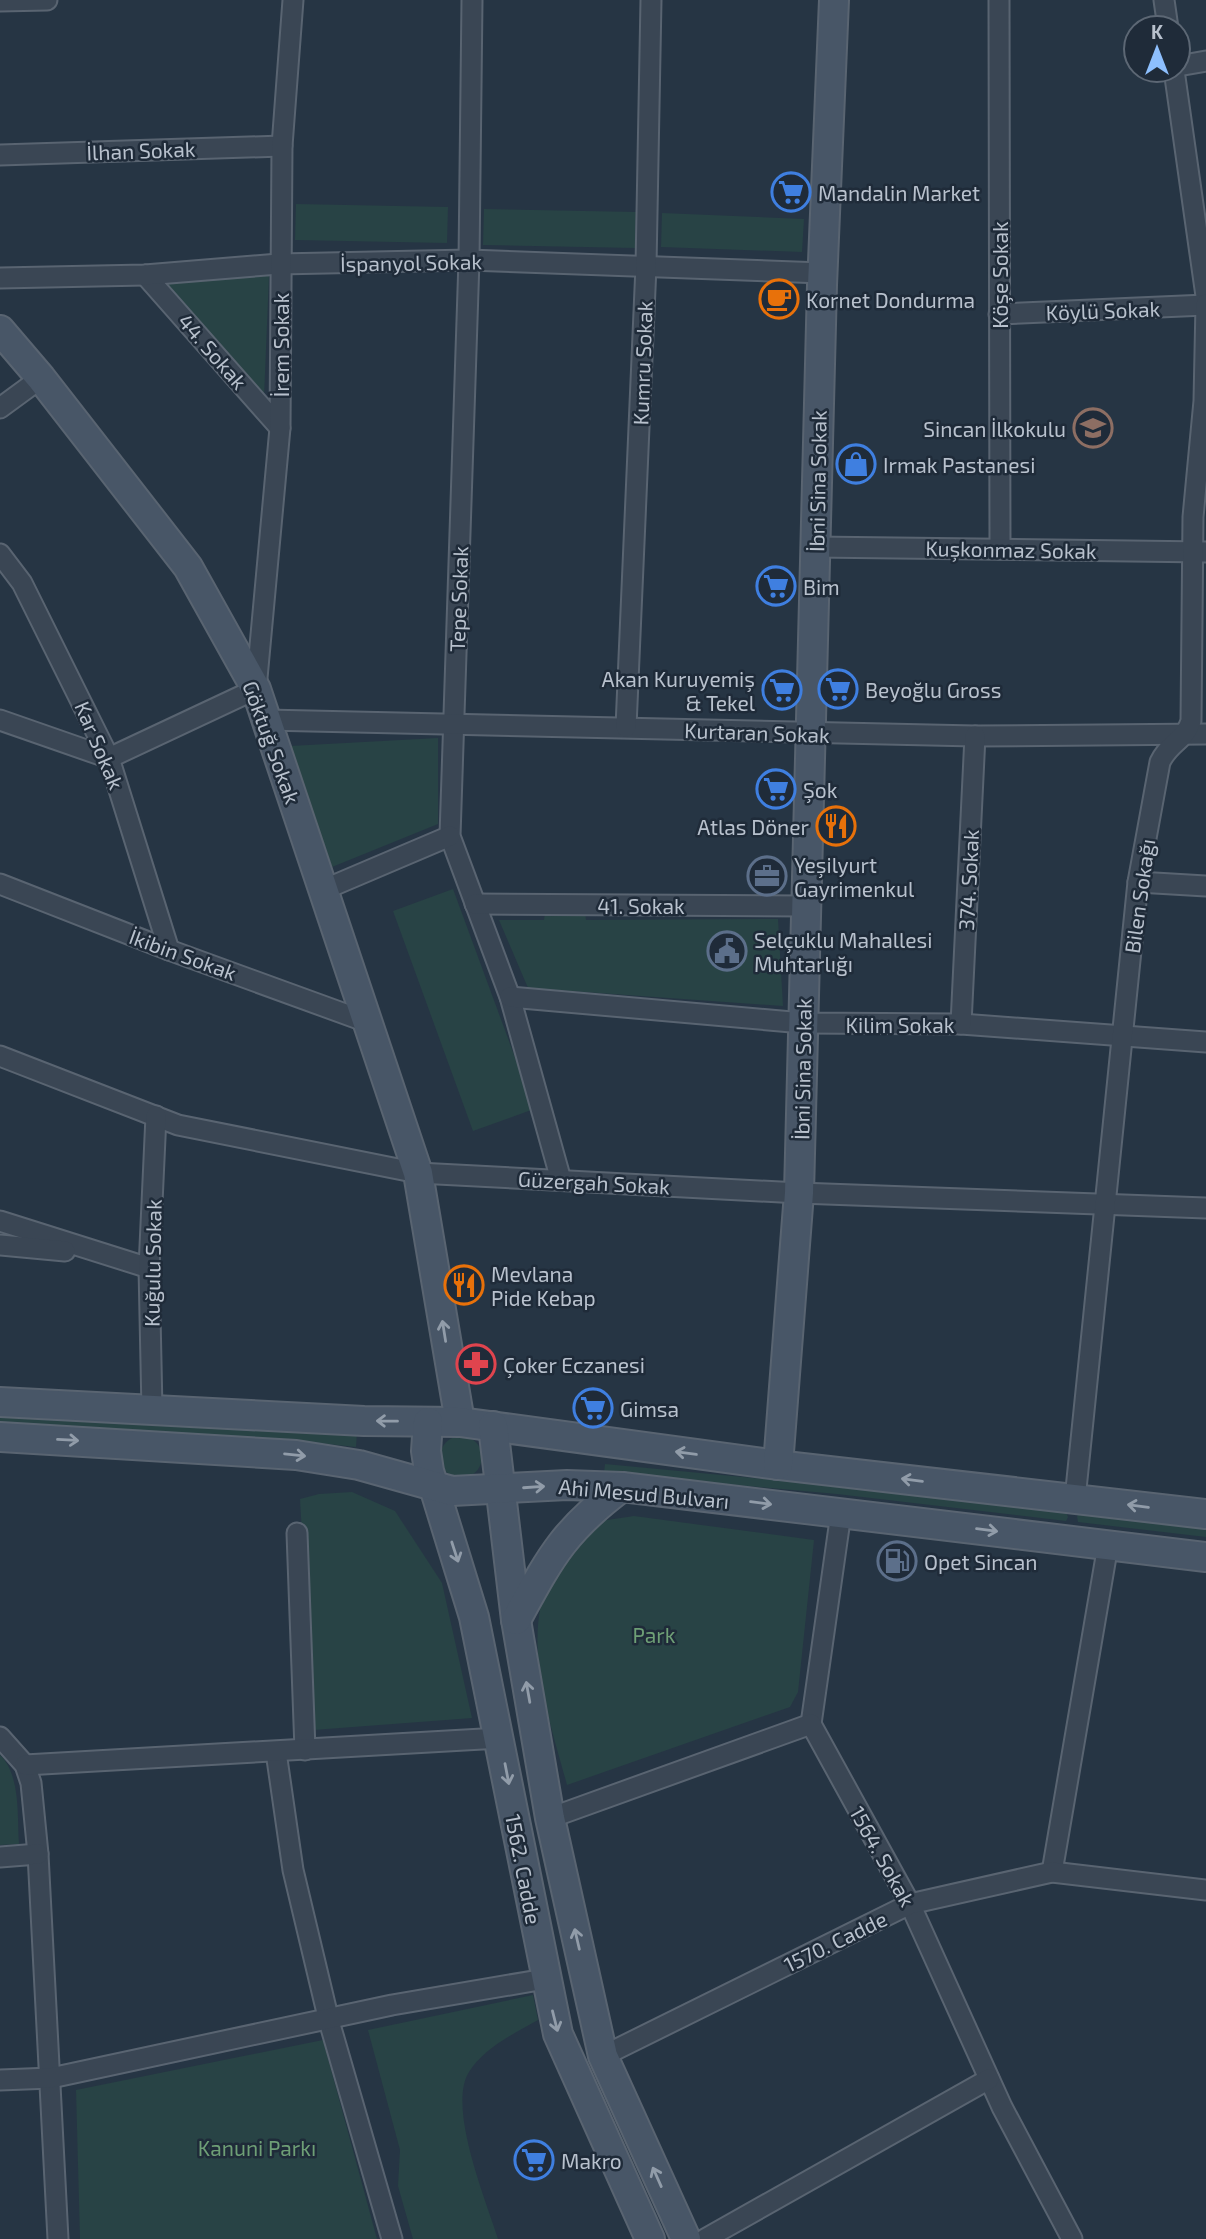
<svg xmlns="http://www.w3.org/2000/svg" width="1206" height="2239" font-family="'Exo 2',sans-serif">
	<rect width="100%" height="100%" fill="#263544"/>
	<g fill="#284345">
		<path d="M296 204 448 207 447 243 295 240Z"/>
		<path d="M484 209 636 212 635 248 483 245Z"/>
		<path d="M662 213 804 219 802 252 661 247Z"/>
		<path d="M269 276 264 397 163 280Z"/>
		<path d="M438 738V824L332 867 290 746Z"/>
		<path d="M453 889 534 1109 473 1131 393 911Z"/>
		<path d="M545 913H585L586 920 778 919 783 1006 528 988 499 920H544Z"/>
		<path d="M0 1416 160 1426 357 1432 356 1447 271 1438 0 1424Z"/>
		<circle cx="461" cy="1457" r="21"/>
		<path d="M605 1464 839 1486 1066 1512 1068 1517 1066 1521 837 1494 604 1473Z"/>
		<path d="M352 1492 395 1511 442 1583 472 1718 313 1730 300 1499 319 1494Z"/>
		<path d="M1080 1513 1206 1528V1537L1078 1522 1077 1516Z"/>
		<path d="M634 1516 814 1540 798 1692 790 1707 567 1785C552 1728 530 1668 540 1609 546 1578 574 1544 594 1522Z"/>
		<path d="M0 1755C21 1775 17 1817 19 1844L0 1845Z"/>
		<path d="M533 1995 538 2020C515 2033 484 2048 469 2072 447 2107 486 2200 498 2239H413L398 2186 400 2150 368 2030Z"/>
		<path d="M323 2040 377 2239H80L76 2090Z"/>
	</g>
	<g fill="none" stroke-linecap="round" stroke-linejoin="round">
		<g stroke="#596471" stroke-width="23">
			<g id="street">
				<path d="M472 0 469 260 450 836 510 997 561 1180"/>
				<path d="M999 0 1000 549"/>
				<path d="M1164 0 1168 28"/>
				<path d="M0 1 47 0"/>
				<path d="M1178 66 1206 61"/>
				<path d="M1174 70 1206 296"/>
				<path d="M0 155 282 146"/>
				<path d="M145 275 280 428"/>
				<path d="M0 278 145 275 279 264 469 260 822 273"/>
				<path d="M999 314 1206 305"/>
				<path d="M0 408 41 378"/>
				<path d="M815 547 1206 552"/>
				<path d="M0 554 22 583 109 758 169 950"/>
				<path d="M0 720 109 758 256 689 280 428 282 146 293 0"/>
				<path d="M266 720 975 736 1206 734"/>
				<path d="M626 727 646 266 651 0"/>
				<path d="M1138 882 1206 886"/>
				<path d="M0 884 169 950 367 1022"/>
				<path d="M323 890 450 836"/>
				<path d="M475 904 806 906"/>
				<path d="M510 997 803 1023 961 1024 1206 1042"/>
				<path d="M961 1024 975 736"/>
				<path d="M0 1056 178 1125 418 1173 799 1193 1206 1208"/>
				<path d="M0 1221 149 1268"/>
				<path d="M0 1245 65 1251"/>
				<path d="M152 1410 149 1268 156 1116"/>
				<path d="M1075 1499 1138 882 1160 762C1170 741 1185 741 1191 721L1193 517 1204 401 1206 304"/>
				<path d="M297 1533 305 1750"/>
				<path d="M811 1724 841 1513"/>
				<path d="M0 1737 25 1765 31 1783 38 1854 58 2239"/>
				<path d="M276 1752 293 1870 329 2021 392 2239"/>
				<path d="M25 1765 500 1738"/>
				<path d="M550 1818 811 1724 910 1904 1002 2107 1072 2239"/>
				<path d="M0 1857 38 1854"/>
				<path d="M1052 1872 1108 1545"/>
				<path d="M603 2056 910 1904 1052 1872 1206 1890"/>
				<path d="M0 2080 51 2078 392 2005 545 1979"/>
				<path d="M705 2239 989 2079"/>
			</g>
		</g>
		<g stroke="#596471" stroke-width="32">
			<g id="secondary">
				<path d="M0 330 41 378 188 567 256 689 418 1173 460 1422"/>
				<path d="M0 1402 364 1421 460 1422 778 1465 1206 1514"/>
				<path d="M428 1422 426 1451 429 1471 474 1617 558 2034 650 2239"/>
				<path d="M493 1426 516 1620 550 1818 603 2056 686 2239"/>
				<path d="M0 1437 296 1455 359 1465 452 1491 567 1485 622 1487 1206 1557"/>
				<path d="M778 1465 799 1193 822 285 834 0"/>
				<path d="M516 1620C550 1558 563 1531 622 1487"/>
			</g>
		</g>
		<use href="#street" stroke="#3a4654" stroke-width="19"/>
		<use href="#secondary" stroke="#485667" stroke-width="28"/>
	</g>
	<defs><path id="oneway-shaft" d="M-6 0H5M1.5-3L5.5 0L1.5 3" fill="none" stroke-width="1.6" stroke-linecap="round" stroke-linejoin="round" transform="scale(1.75)"/></defs>
	<g stroke="#919ca9">
		<use href="#oneway-shaft" transform="translate(444 1331) rotate(-99)"/>
		<use href="#oneway-shaft" transform="translate(387 1421) rotate(-179)"/>
		<use href="#oneway-shaft" transform="translate(68 1440) rotate(3)"/>
		<use href="#oneway-shaft" transform="translate(686 1453) rotate(-172)"/>
		<use href="#oneway-shaft" transform="translate(295 1455) rotate(6)"/>
		<use href="#oneway-shaft" transform="translate(912 1480) rotate(-173)"/>
		<use href="#oneway-shaft" transform="translate(534 1487) rotate(-4)"/>
		<use href="#oneway-shaft" transform="translate(761 1503) rotate(7)"/>
		<use href="#oneway-shaft" transform="translate(1138 1506) rotate(-173)"/>
		<use href="#oneway-shaft" transform="translate(987 1530) rotate(7)"/>
		<use href="#oneway-shaft" transform="translate(455 1552) rotate(72)"/>
		<use href="#oneway-shaft" transform="translate(528 1692) rotate(-100)"/>
		<use href="#oneway-shaft" transform="translate(507 1774) rotate(79)"/>
		<use href="#oneway-shaft" transform="translate(577 1939) rotate(-103)"/>
		<use href="#oneway-shaft" transform="translate(555 2021) rotate(76)"/>
		<use href="#oneway-shaft" transform="translate(657 2177) rotate(-114)"/>
	</g>
	<defs>
		<g id="supermarket-ring" transform="scale(2.0125)"><circle r="9.5" fill="#1f2b39" stroke="#3f7fe0" stroke-width="1.5"/><path d="M-6-5.5h2.5l.6 2H6L4.5 2H-2.5L-4.4-4H-6ZM-1.5 3.2a1.3 1.3 0 1 0 .1 0ZM3 3.2a1.3 1.3 0 1 0 .1 0Z" fill="#3f7fe0"/></g>
		<g id="cafe-ring" transform="scale(2.0125)"><circle r="9.5" fill="#1f2b39" stroke="#e8710a" stroke-width="1.5"/><path d="M-5.5-4.5H6V0H3Q3 3.5 0 3.5H-2.5Q-5.5 3.5-5.5 0ZM3-3.2v2h1.7v-2ZM-6 4.5H4V6H-6Z" fill="#e8710a"/></g>
		<g id="school-ring" transform="scale(2.0125)"><circle r="9.5" fill="#1f2b39" stroke="#8d6e63" stroke-width="1.5"/><path d="M0-5L7-2L0 1L-7-2ZM-4 1L0 2.5L4 1V4Q0 6-4 4Z" fill="#8d6e63"/></g>
		<g id="shop-ring" transform="scale(2.0125)"><circle r="9.5" fill="#1f2b39" stroke="#3f7fe0" stroke-width="1.5"/><path d="M-5-2.5h2.3a2.7 3.5 0 0 1 5.4 0H5L5.5 6h-11ZM-1.5-2.5h3a1.5 2.3 0 0 0-3 0Z" fill="#3f7fe0"/></g>
		<g id="restaurant-ring" transform="scale(2.0125)"><circle r="9.5" fill="#1f2b39" stroke="#e8710a" stroke-width="1.5"/><path d="M-5-6h1v4h1v-4h1v4h1v-4h1v5L-1.5 .5V6h-2V.5L-5-1ZM5-6V6H3V1.5H1.5Q1.5-4 5-6Z" fill="#e8710a"/></g>
		<g id="office-ring" transform="scale(2.0125)"><circle r="9.5" fill="#1f2b39" stroke="#5c6f8a" stroke-width="1.5"/><path d="M-6-3h4V-5.5h4V-3h4V5H-6ZM-1-4.5V-3h2v-1.5ZM-6 0V1H6V0Z" fill="#5c6f8a"/></g>
		<g id="civic-ring" transform="scale(2.0125)"><circle r="9.5" fill="#1f2b39" stroke="#5c6f8a" stroke-width="1.5"/><path d="M-.6-6.5H3V-4.5H.6V-3L4-1V1h2V6H-6V1h2V-1L-.6-3ZM-1.2 2.5V6h2.4V2.5Z" fill="#5c6f8a"/></g>
		<g id="pharmacy-ring" transform="scale(2.0125)"><circle r="9.5" fill="#1f2b39" stroke="#e0444e" stroke-width="1.5"/><path d="M-2-6h4v4h4v4h-4v4h-4v-4h-4v-4h4Z" fill="#e0444e"/></g>
		<g id="fuel-ring" transform="scale(2.0125)"><circle r="9.5" fill="#1f2b39" stroke="#5c6f8a" stroke-width="1.5"/><path d="M-5.5-6h7V0h2V4h1.3V-2.5L3-4.5l.8-.8L6-3V5H2.5V1h-1V6h-7ZM-4.2-4.7v3.2H.2V-4.7Z" fill="#5c6f8a"/></g>
	</defs>
	<g fill-rule="evenodd">
		<use href="#supermarket-ring" x="791" y="192"/>
		<use href="#cafe-ring" x="779" y="299"/>
		<use href="#school-ring" x="1093" y="428"/>
		<use href="#shop-ring" x="856" y="464"/>
		<use href="#supermarket-ring" x="776" y="586"/>
		<use href="#supermarket-ring" x="838" y="689"/>
		<use href="#supermarket-ring" x="782" y="690"/>
		<use href="#supermarket-ring" x="776" y="789"/>
		<use href="#restaurant-ring" x="836" y="826"/>
		<use href="#office-ring" x="767" y="876"/>
		<use href="#civic-ring" x="727" y="951"/>
		<use href="#restaurant-ring" x="464" y="1285"/>
		<use href="#pharmacy-ring" x="476" y="1364"/>
		<use href="#supermarket-ring" x="593" y="1408"/>
		<use href="#fuel-ring" x="897" y="1561"/>
		<use href="#supermarket-ring" x="534" y="2160"/>
	</g>
	<g text-anchor="middle" dominant-baseline="central" stroke-width="5" stroke-linejoin="round" paint-order="stroke">
		<g font-size="21" fill="#b8c1cd" stroke="#1f2b39">
			<text transform="translate(141 150) rotate(-2)">İlhan Sokak</text>
			<text transform="translate(411 262) rotate(-1)">İspanyol Sokak</text>
			<text transform="translate(999 275) rotate(-90)">Köşe Sokak</text>
			<text transform="translate(1103 310) rotate(-2)">Köylü Sokak</text>
			<text transform="translate(280 345) rotate(-90)">İrem Sokak</text>
			<text transform="translate(213 351) rotate(49)">44. Sokak</text>
			<text transform="translate(642 363) rotate(-88)">Kumru Sokak</text>
			<text transform="translate(817 481) rotate(-89)">İbni Sina Sokak</text>
			<text transform="translate(1011 549) rotate(1)">Kuşkonmaz Sokak</text>
			<text transform="translate(458 599) rotate(-88)">Tepe Sokak</text>
			<text transform="translate(757 732) rotate(2)">Kurtaran Sokak</text>
			<text transform="translate(272 742) rotate(70)">Göktuğ Sokak</text>
			<text transform="translate(100 745) rotate(67)">Kar Sokak</text>
			<text transform="translate(968 880) rotate(-87)">374. Sokak</text>
			<text transform="translate(1139 896) rotate(-82)">Bilen Sokağı</text>
			<text x="641" y="905">41. Sokak</text>
			<text transform="translate(183 954) rotate(20)">İkibin Sokak</text>
			<text x="900" y="1024">Kilim Sokak</text>
			<text transform="translate(802 1069) rotate(-89)">İbni Sina Sokak</text>
			<text transform="translate(594 1182) rotate(3)">Güzergah Sokak</text>
			<text transform="translate(152 1263) rotate(-89)">Kuğulu Sokak</text>
			<text transform="translate(644 1493) rotate(5)">Ahi Mesud Bulvarı</text>
			<text transform="translate(883 1856) rotate(61)">1564. Sokak</text>
			<text transform="translate(524 1869) rotate(79)">1562. Cadde</text>
			<text transform="translate(835 1941) rotate(-26)">1570. Cadde</text>
		</g>
		<g font-size="21" fill="#b8c1cd" stroke="#1f2b39" text-anchor="start">
			<text x="818" y="192">Mandalin Market</text>
			<text x="806" y="299">Kornet Dondurma</text>
			<text x="1066" y="428" text-anchor="end">Sincan İlkokulu</text>
			<text x="883" y="464">Irmak Pastanesi</text>
			<text x="803" y="586">Bim</text>
			<text x="755" y="678" text-anchor="end">Akan Kuruyemiş<tspan x="755" dy="24">&amp; Tekel</tspan></text>
			<text x="865" y="689">Beyoğlu Gross</text>
			<text x="803" y="789">Şok</text>
			<text x="809" y="826" text-anchor="end">Atlas Döner</text>
			<text x="794" y="864">Yeşilyurt<tspan x="794" dy="24">Gayrimenkul</tspan></text>
			<text x="754" y="939">Selçuklu Mahallesi<tspan x="754" dy="24">Muhtarlığı</tspan></text>
			<text x="491" y="1273">Mevlana<tspan x="491" dy="24">Pide Kebap</tspan></text>
			<text x="503" y="1364">Çoker Eczanesi</text>
			<text x="620" y="1408">Gimsa</text>
			<text x="924" y="1561">Opet Sincan</text>
			<text x="561" y="2160">Makro</text>
		</g>
		<g font-size="21" fill="#6e9f76" stroke="#1f2b39">
			<text x="654" y="1634">Park</text>
			<text x="257" y="2147">Kanuni Parkı</text>
		</g>
	</g>
	<g transform="translate(1157 49)"><circle r="33" fill="#1f2b39" stroke="#5c6774" stroke-width="2"/>
	<path d="M0-5L12 26L0 18L-12 26Z" fill="#8dbffd"/>
	<text y="-10" font-size="19" font-weight="bold" text-anchor="middle" fill="#b8c1cd">K</text>
	</g>
</svg>
